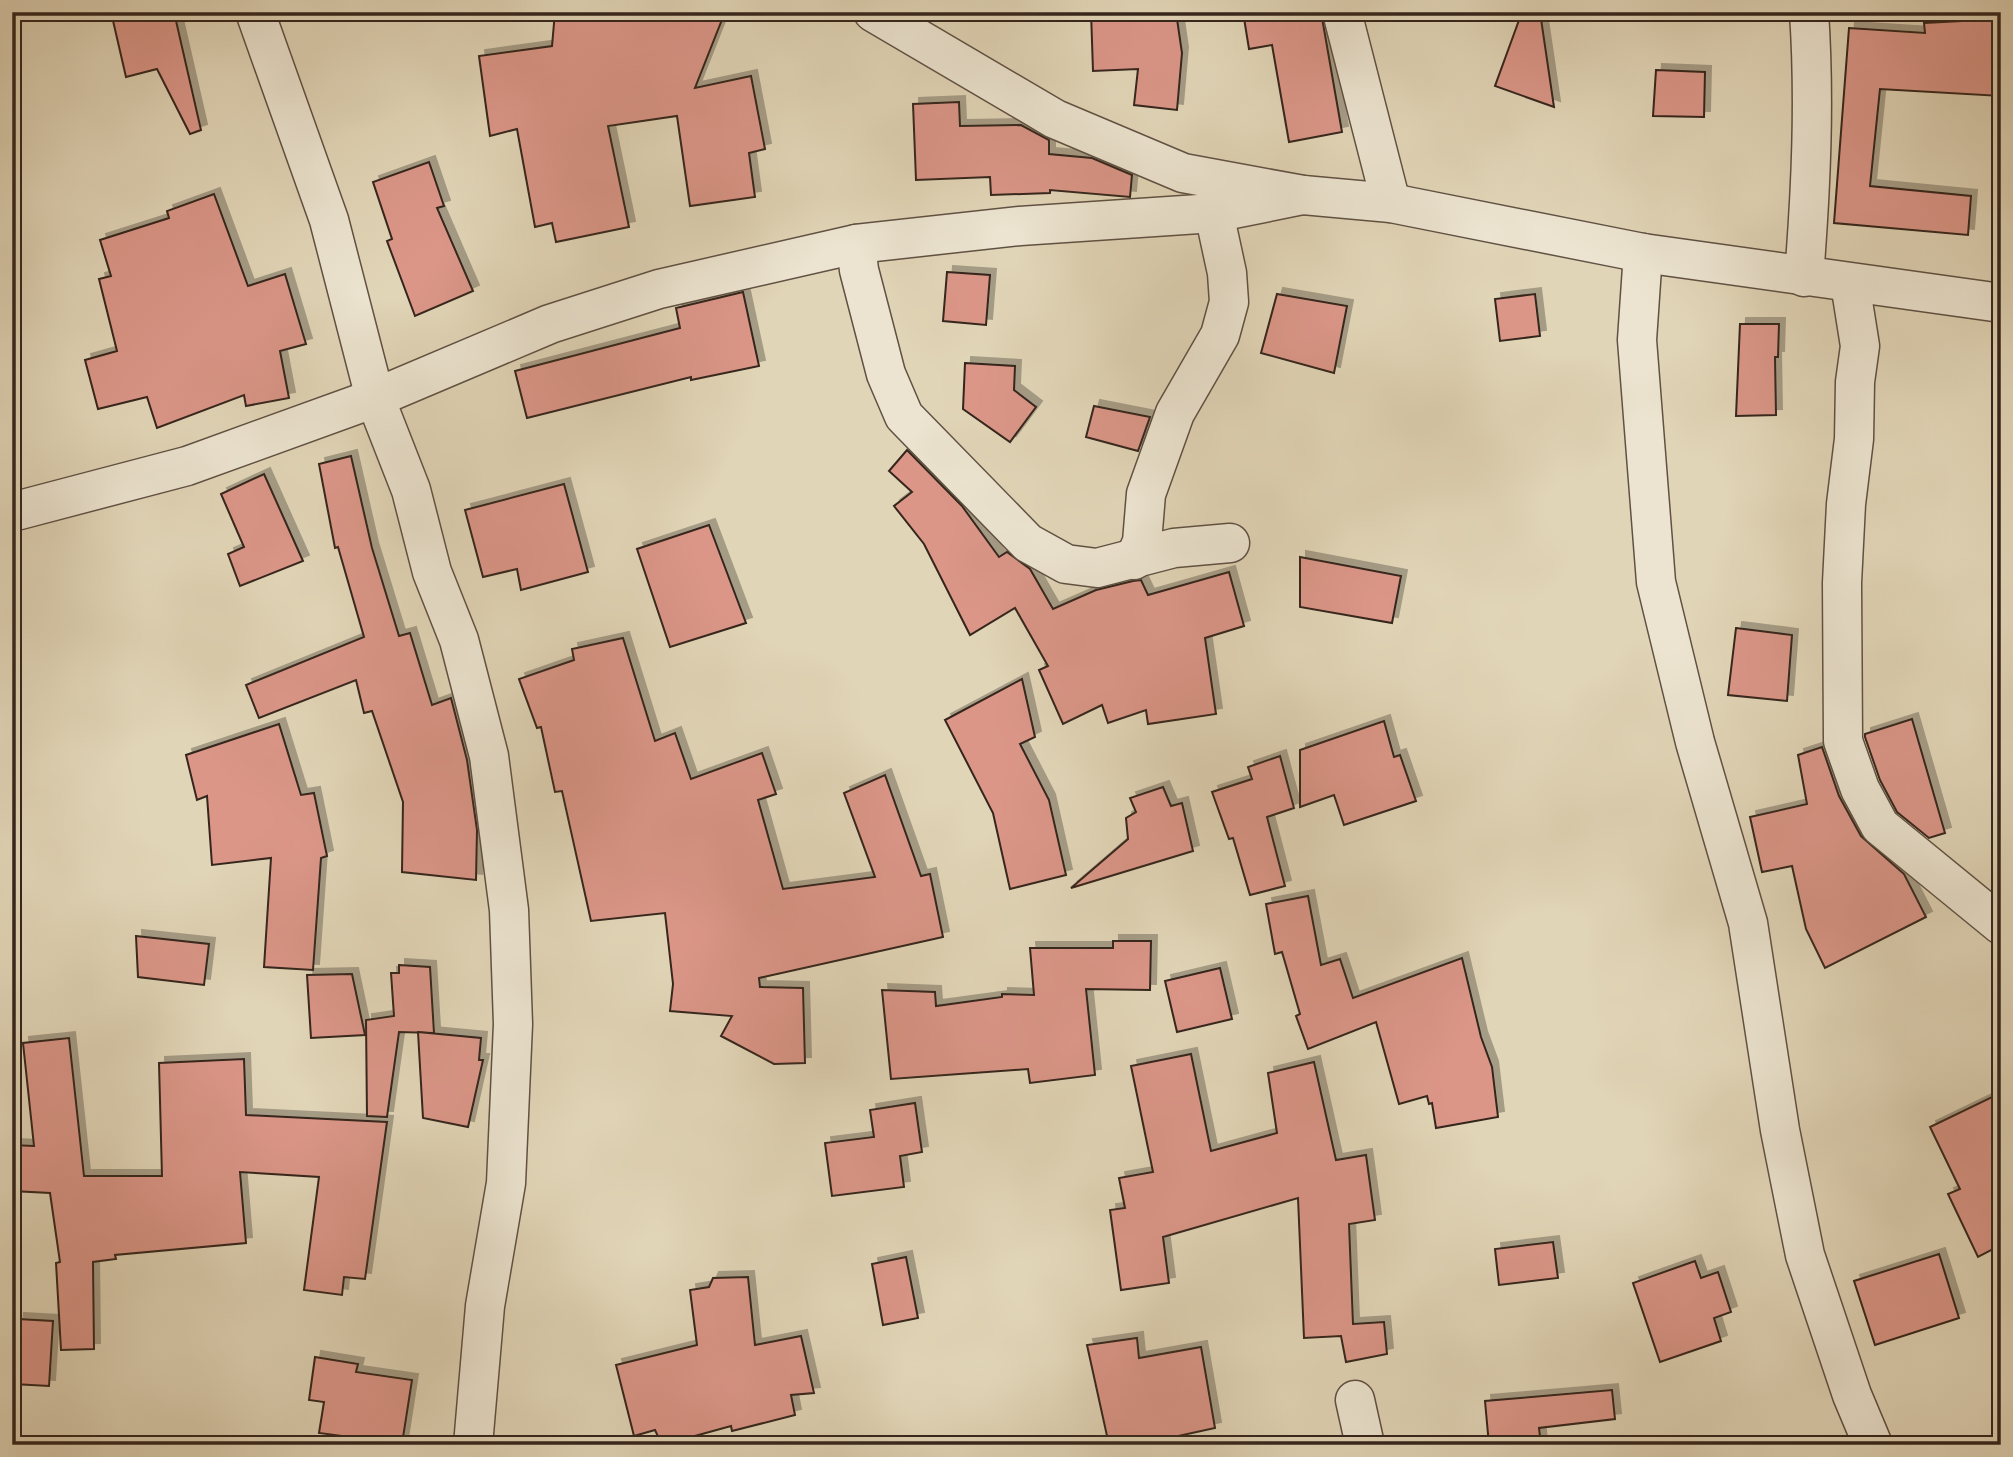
<svg xmlns="http://www.w3.org/2000/svg" width="2013" height="1457" font-family="'IM FELL Double Pica',serif">
	<defs>
		<filter id="shadow"><feDropShadow dx="6" dy="-6" stdDeviation="0" flood-color="#0004"/></filter>
	</defs>
	<rect width="100%" height="100%" fill="#e1d5b7"/>
	<filter id="stains"><feTurbulence type="fractalNoise" baseFrequency=".00286" numOctaves="4"/><feColorMatrix values="0 0 0 0 .2 0 0 0 0 .09 0 0 0 0 .02 0 0 0 .5 -.17"/></filter>
	<radialGradient id="worn" r=".72"><stop offset=".6" stop-color="#630" stop-opacity="0"/><stop offset="1" stop-color="#630" stop-opacity=".3"/></radialGradient>
	<g fill="#db9688" stroke="#35251d" stroke-width="2" filter="url(#shadow)">
		<path d="M111 12H174L201 130 190 134 157 69 126 77Z"/>
		<path d="M555 12H725L695 88 751 76 765 149 749 153 755 197 690 206 677 116 608 126 629 227 556 242 552 223 535 227 517 129 490 136 479 56 552 46Z"/>
		<path d="M1091 12H1176L1182 53 1177 110 1134 105 1138 69 1093 71Z"/>
		<path d="M1243 12H1321L1342 132 1289 142 1272 45 1249 49Z"/>
		<path d="M1522 12H1540L1554 107 1495 86Z"/>
		<path d="M2001 19V96L1880 89 1870 186 1971 196 1968 235 1834 223 1849 28 1925 33 1924 23Z"/>
		<path d="M1656 70 1705 72 1704 117 1653 116Z"/>
		<path d="M959 102 960 126 1021 125 1049 140V154L1092 158 1132 175 1130 197 1050 190V193L991 195 990 177 916 180 913 104Z"/>
		<path d="M429 162 444 206 437 208 473 291 415 316 387 241 392 239 373 182Z"/>
		<path d="M214 194 248 286 285 274 306 344 280 351 289 398 246 406 244 395 157 428 147 397 98 409 85 360 117 351 99 279 111 276 100 240 169 218 167 211Z"/>
		<path d="M947 272 990 275 986 325 943 321Z"/>
		<path d="M743 292 759 366 691 380V377L527 418 515 371 680 328 676 308Z"/>
		<path d="M1277 294 1347 306 1334 373 1261 353Z"/>
		<path d="M1535 294 1540 336 1500 341 1495 299Z"/>
		<path d="M1740 324H1779L1778 357H1775L1776 415 1736 416Z"/>
		<path d="M965 363 1015 366 1014 390 1036 407 1010 442 963 409Z"/>
		<path d="M1094 406 1150 417 1138 451 1086 437Z"/>
		<path d="M907 450 962 506 999 557 1007 552 1030 569 1053 609 1096 590 1133 581 1141 580 1148 595 1229 572 1244 626 1205 638 1216 714 1148 724 1146 710 1108 723 1102 705 1063 724 1039 670 1048 666 1015 608 970 635 924 544 894 506 912 492 889 471Z"/>
		<path d="M351 456 372 548 399 636 410 633 432 705 451 698 467 760 477 830 476 880 402 872 403 802 372 711 364 713 356 680 259 718 246 685 364 637 338 547 335 548 319 464Z"/>
		<path d="M264 474 303 561 240 586 228 554 244 547 221 494Z"/>
		<path d="M564 484 588 572 521 590 517 569 483 577 465 510Z"/>
		<path d="M709 525 746 623 670 647 637 549Z"/>
		<path d="M1300 557 1401 576 1392 623 1300 607Z"/>
		<path d="M1736 628 1792 635 1787 701 1728 695Z"/>
		<path d="M623 638 655 741 675 733 691 779 762 753 776 794 758 800 783 889 875 877 844 793 885 775 921 876 930 874 943 937 759 978 760 987 803 988 805 1063 774 1064 721 1036 732 1016 670 1011 673 984 665 913 591 921 562 791 555 792 541 727 537 728 519 679 574 660 572 649Z"/>
		<path d="M1022 679 1035 737 1020 744 1049 800 1066 875 1010 889 993 813 945 720Z"/>
		<path d="M1912 719 1945 833 1929 838 1897 812 1880 780 1865 737V734Z"/>
		<path d="M1384 721 1394 757 1400 755 1416 801 1344 825 1334 795 1300 807V750Z"/>
		<path d="M279 724 301 795 314 793 327 856 321 858 313 970 264 967 271 858 212 865 207 796 197 800 186 755Z"/>
		<path d="M1822 747 1839 796 1861 836 1904 874 1926 917 1825 968 1806 929 1792 866 1762 872 1750 817 1807 804 1798 755Z"/>
		<path d="M1280 756 1294 808 1267 817 1285 886 1250 895 1233 838 1229 839 1212 792 1252 779 1248 767Z"/>
		<path d="M1163 787 1171 806 1182 803 1193 851 1071 888 1128 839 1126 818 1136 812 1130 798Z"/>
		<path d="M1308 896 1321 965 1340 959 1353 998 1462 958 1481 1037 1492 1067 1498 1117 1436 1128 1432 1103 1429 1104 1427 1096 1399 1104 1376 1022 1308 1049 1296 1016 1300 1014 1282 952 1275 954 1266 904Z"/>
		<path d="M136 936 209 944 204 985 138 977Z"/>
		<path d="M1113 941H1151L1150 990 1086 989 1095 1075 1030 1083 1028 1069 891 1079 882 990 935 992 936 1006 1002 997V994L1034 995 1030 948H1113Z"/>
		<path d="M399 965 430 967 434 1033 399 1032 387 1117 367 1116 366 1020 394 1016 391 973H399Z"/>
		<path d="M1220 968 1232 1019 1177 1032 1165 981Z"/>
		<path d="M352 974 365 1035 311 1038 307 975Z"/>
		<path d="M418 1032 481 1038 479 1060H483L468 1127 423 1118Z"/>
		<path d="M69 1038 84 1176H162L159 1063 244 1059 246 1115 387 1122 365 1279 344 1277 342 1295 304 1290 319 1177 240 1172 246 1243 115 1255 116 1259 93 1262 94 1349 61 1350 56 1263 60 1262 50 1193 12 1191V1145L34 1146 23 1043Z"/>
		<path d="M1191 1054 1211 1151 1277 1133 1268 1073 1314 1062 1336 1160 1366 1155 1375 1220 1349 1224 1353 1324 1384 1322 1387 1354 1346 1362 1341 1336 1304 1338 1298 1198 1163 1237 1169 1283 1121 1290 1110 1210 1125 1208 1119 1178 1153 1172 1131 1066Z"/>
		<path d="M1992 1097 2001 1116V1245L1978 1257 1948 1194 1960 1189 1930 1127Z"/>
		<path d="M915 1103 922 1152 900 1156 904 1187 832 1196 825 1143 874 1137 870 1110Z"/>
		<path d="M1553 1242 1558 1278 1499 1285 1495 1249Z"/>
		<path d="M1939 1254 1959 1318 1875 1345 1854 1281Z"/>
		<path d="M906 1257 918 1318 883 1325 872 1264Z"/>
		<path d="M1695 1261 1701 1278 1718 1272 1731 1312 1714 1318 1721 1341 1660 1362 1633 1283Z"/>
		<path d="M748 1277 755 1345 801 1336 814 1393 791 1395 795 1415 732 1431 731 1426 662 1445 655 1430 634 1436 616 1365 697 1345 690 1290 709 1287 713 1278Z"/>
		<path d="M18 1319 53 1321 49 1386 13 1384Z"/>
		<path d="M1137 1338 1139 1358 1201 1347 1215 1428 1137 1445H1109L1087 1345Z"/>
		<path d="M315 1357 358 1364 356 1372 412 1380 402 1444 319 1433 324 1402 309 1400Z"/>
		<path d="M1612 1390 1615 1419 1539 1428 1541 1445H1489L1485 1401Z"/>
	</g>
	<g fill="none" stroke-linecap="round" stroke-linejoin="round">
		<g stroke="#605144" stroke-width="41">
			<g id="minor">
				<path d="M255 12 329 220 375 398 411 490 432 572 459 640 489 756 509 910 513 1024 506 1183 485 1306 473 1445"/>
				<path d="M873 12 1055 119 1183 173 1303 195 1391 203 1643 253 2001 303"/>
				<path d="M1342 12 1391 203"/>
				<path d="M856 244 859 270 886 374 904 416 1028 543 1066 564 1097 568 1174 548 1230 543"/>
				<path d="M1643 253 1637 340 1656 582 1695 742 1748 923 1780 1130 1805 1255 1852 1395 1873 1445"/>
				<path d="M1804 277C1811 188 1815 101 1809 12"/>
				<path d="M1850 283 1860 346 1855 382 1854 439 1846 504 1842 583 1843 741 1860 789 1880 826 2001 925"/>
				<path d="M12 512 187 466 375 398 550 324 659 289 856 244 1020 226 1214 213 1303 195"/>
				<path d="M1134 560 1142 542 1146 494 1175 413 1220 335 1229 302 1227 273 1214 213"/>
				<path d="M1355 1400 1365 1445"/>
			</g>
		</g>
		<use href="#minor" stroke="#ece4d0" stroke-width="38"/>
	</g>
	<rect width="2013" height="1457" fill="none" stroke="#e1d5b7" stroke-width="42"/>
	<rect x="14" y="14" width="1985" height="1429" fill="none" stroke="#35251d" stroke-width="3.5"/>
	<rect x="21" y="21" width="1971" height="1415" fill="none" stroke="#35251d" stroke-width="2"/>
	<rect width="100%" height="100%" filter="url(#stains)"/>
	<rect width="100%" height="100%" fill="url(#worn)"/>
</svg>
